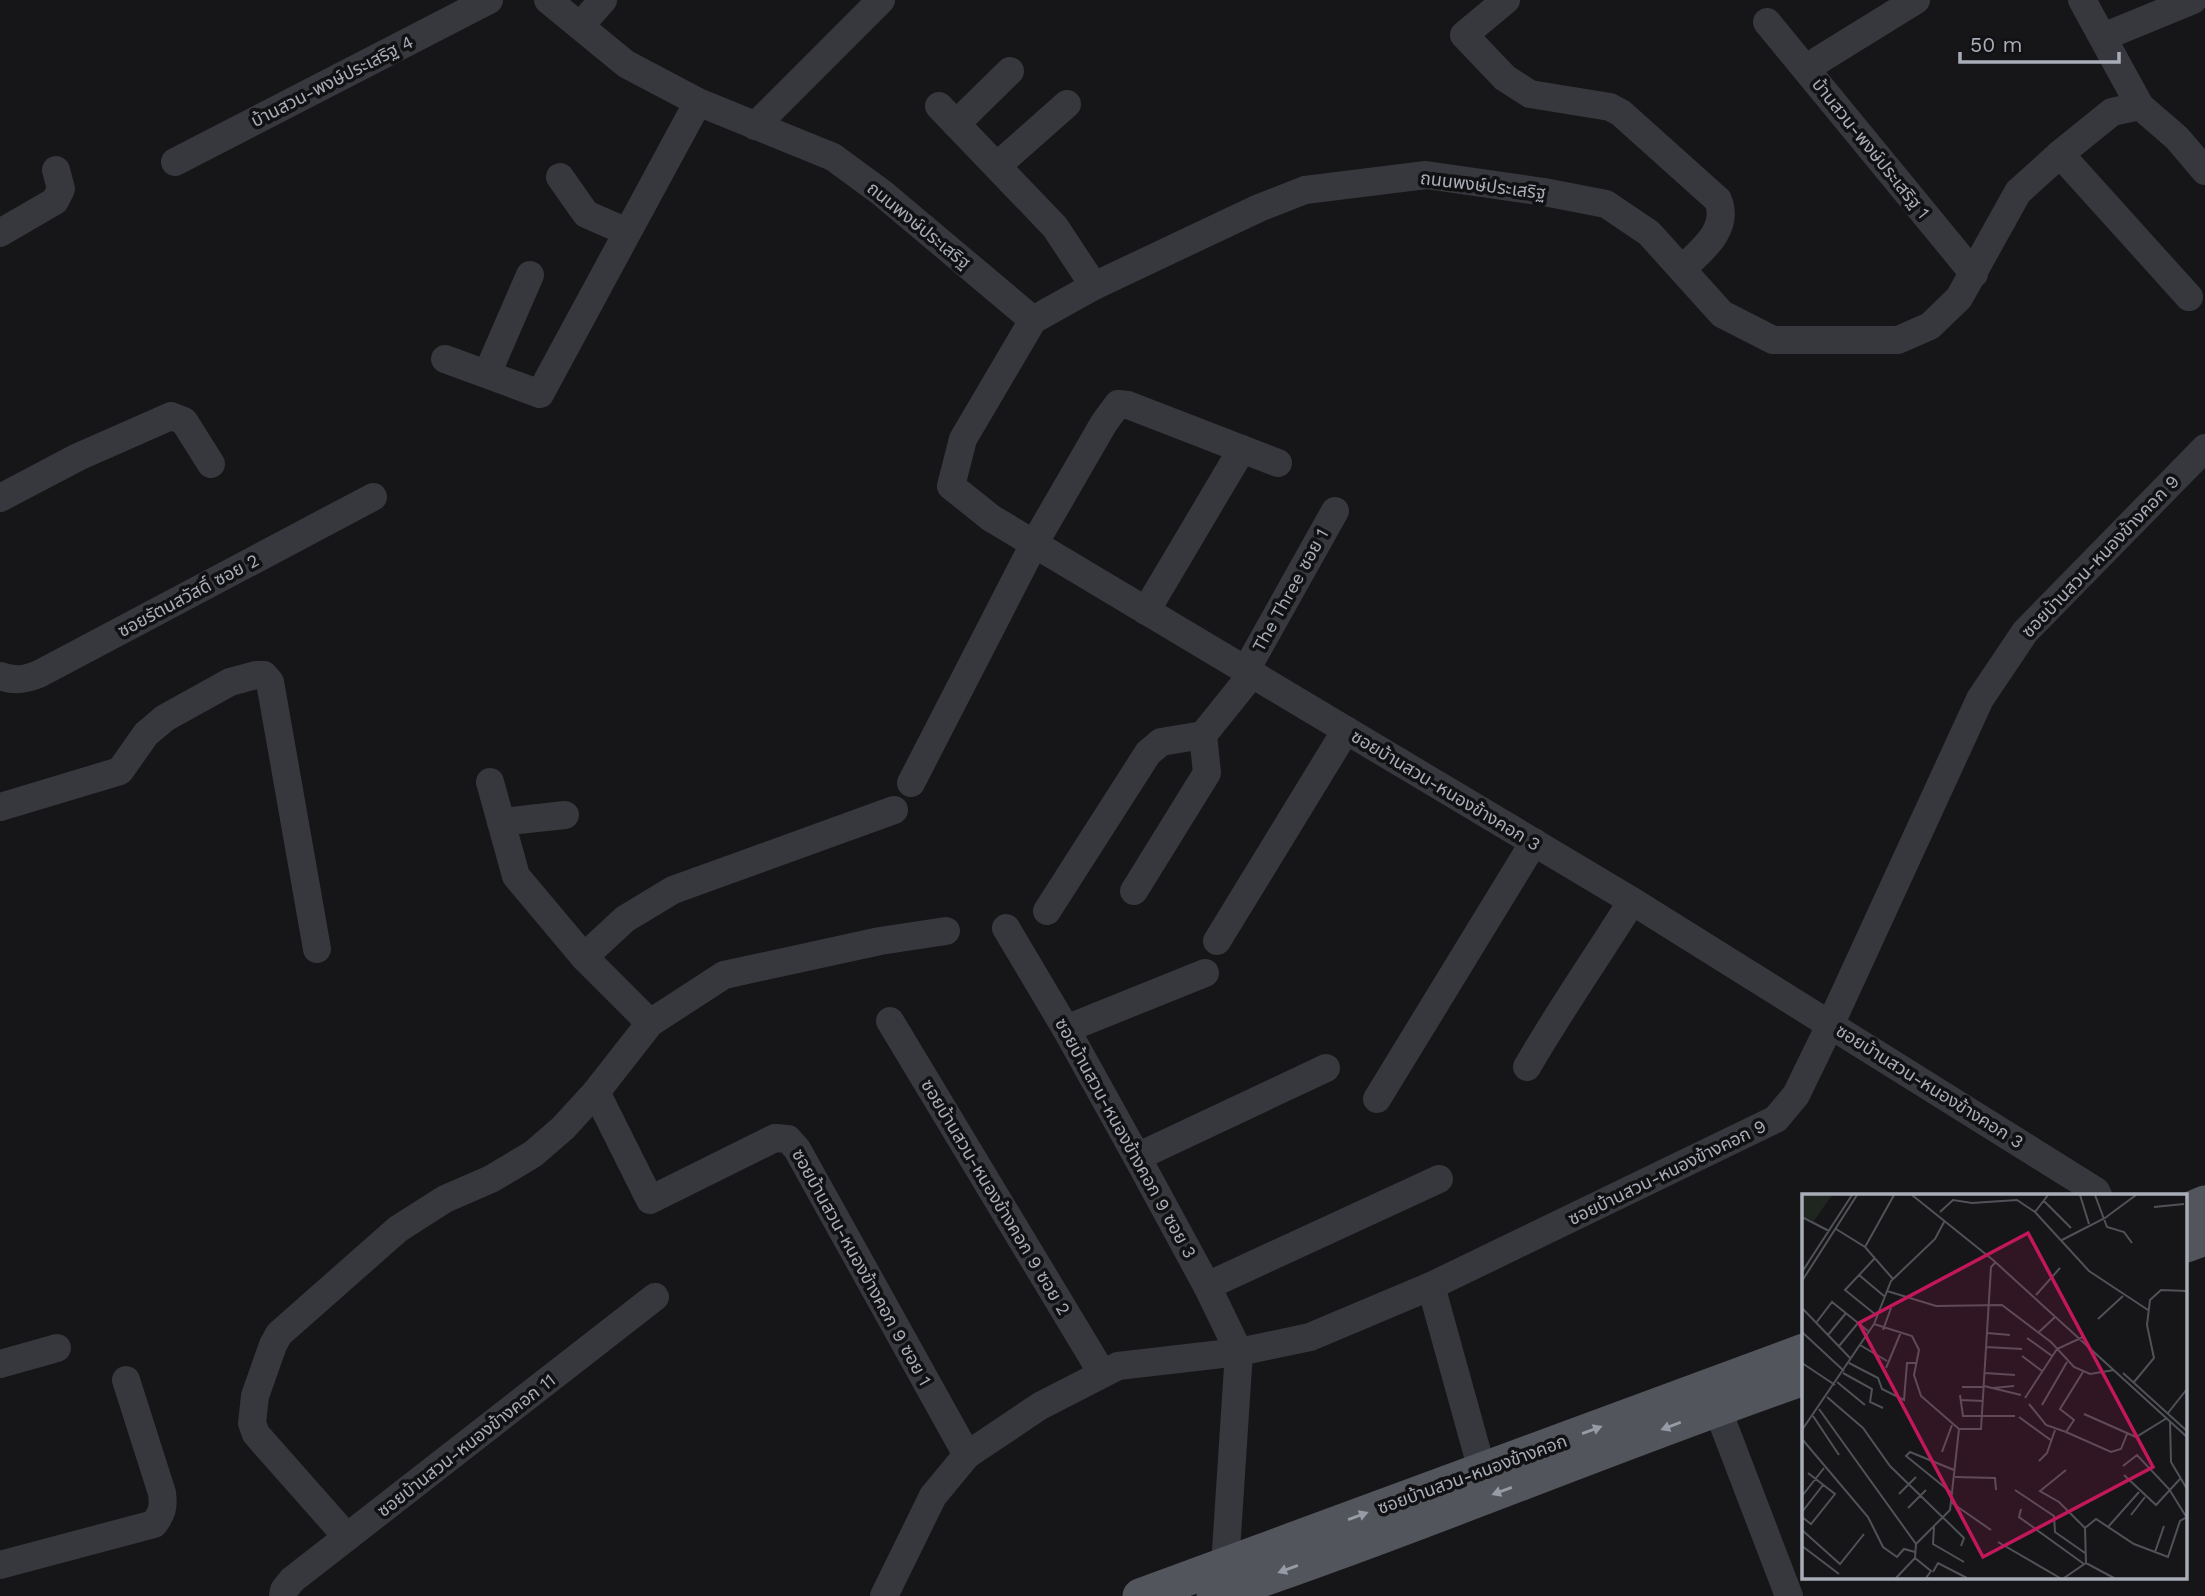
<svg xmlns="http://www.w3.org/2000/svg" width="2205" height="1596" font-family="'Work Sans','Noto Sans Thai',sans-serif">
	<rect width="100%" height="100%" fill="#161618"/>
	<g fill="none" stroke-linecap="round" stroke-linejoin="round">
		<g stroke="#37383d" stroke-width="28">
			<path d="M548 0 626 64 698 102 833 157 882 193 1033 320"/>
			<path d="M1506 0 1464 35 1505 78 1530 94 1610 107 1621 113 1718 200C1730 229 1701 251 1682 269"/>
			<path d="M2082 0 2140 106 2177 138 2205 171"/>
			<path d="M1767 22 1974 274"/>
			<path d="M580 26 603 0"/>
			<path d="M2103 37 2193 0"/>
			<path d="M1819 60 1916 0"/>
			<path d="M939 106 1055 227 1094 286"/>
			<path d="M956 124 1010 71"/>
			<path d="M755 126 881 0"/>
			<path d="M2060 154 2189 297"/>
			<path d="M175 162 489 0"/>
			<path d="M997 166 1067 104"/>
			<path d="M560 177 586 214 627 232"/>
			<path d="M0 233 55 201 61 189 56 170"/>
			<path d="M1033 320 963 439 951 486 991 518 1632 901 2096 1191 2098 1195"/>
			<path d="M1033 320 1094 286 1259 208 1305 190 1426 175 1544 192 1606 204 1649 233 1722 314 1773 340H1898L1930 326 1959 298 2018 192 2060 154 2112 112 2140 106"/>
			<path d="M445 359 540 394 698 102"/>
			<path d="M487 374 530 275"/>
			<path d="M0 498 78 457 171 416 184 421 211 464"/>
			<path d="M1146 611 1242 449"/>
			<path d="M1246 670 1335 511"/>
			<path d="M0 676C14 681 25 680 39 674L373 497"/>
			<path d="M490 782 516 876 584 957 650 1023"/>
			<path d="M911 783 1034 544 1104 423 1118 404 1128 405 1278 463"/>
			<path d="M0 807 120 771 146 734 165 718 230 682 256 675H264L270 682 317 949"/>
			<path d="M501 822 565 815"/>
			<path d="M1134 891 1207 773 1203 735"/>
			<path d="M1047 911 1148 753 1161 742 1203 735 1252 674"/>
			<path d="M1006 928 1066 1029 1137 1157 1207 1286 1239 1352 1225 1566 1228 1581"/>
			<path d="M946 931 880 941 724 975 650 1023 596 1092 650 1200 775 1138 788 1139 797 1149 967 1455"/>
			<path d="M1217 941 1346 730"/>
			<path d="M584 957 625 919 673 890 894 810"/>
			<path d="M890 1021 1102 1373"/>
			<path d="M1066 1029 1205 973"/>
			<path d="M1527 1067C1560 1010 1597 957 1632 901"/>
			<path d="M1377 1099 1534 842"/>
			<path d="M1137 1157 1326 1068"/>
			<path d="M1207 1286 1439 1179"/>
			<path d="M1431 1286 1482 1470"/>
			<path d="M0 1364 57 1348"/>
			<path d="M1717 1408 1789 1596"/>
			<path d="M347 1537 256 1434 252 1423 255 1396 273 1345 279 1334 398 1229 445 1199 491 1179 533 1154 563 1128 596 1092"/>
			<path d="M0 1565 154 1524C162 1513 164 1507 162 1493L126 1380"/>
			<path d="M283 1596 284 1590 292 1580 655 1297"/>
			<path d="M884 1596 933 1496 967 1455 1040 1406 1118 1366 1239 1352 1310 1337 1431 1286 1776 1119 1796 1095 1831 1023 1980 699 2025 632 2205 448"/>
		</g>
		<g stroke="#53555c" stroke-width="35">
			<path d="M2186 1211 2205 1203"/>
			<path d="M2186 1245 2205 1238"/>
			<path d="M1140 1596 1804 1351"/>
			<path d="M1214 1596C1413 1529 1606 1447 1804 1378"/>
		</g>
	</g>
	<defs><path id="oneway-solid" d="M-6-.8H1V-3.2L6.5 0L1 3.2V.8H-6Z" transform="scale(1.75)"/></defs>
	<g fill="#979ba6">
		<use href="#oneway-solid" transform="translate(1671 1426) rotate(159)"/>
		<use href="#oneway-solid" transform="translate(1592 1430) rotate(-20)"/>
		<use href="#oneway-solid" transform="translate(1502 1491) rotate(160)"/>
		<use href="#oneway-solid" transform="translate(1358 1516) rotate(-20)"/>
		<use href="#oneway-solid" transform="translate(1288 1569) rotate(160)"/>
	</g>
	<g text-anchor="middle" dominant-baseline="central" stroke-width="7" stroke-linejoin="round" paint-order="stroke">
		<g font-size="18" fill="#a8adb8" stroke="#111113">
			<text transform="translate(332 81) rotate(-27)">บ้านสวน-พงษ์ประเสริฐ 4</text>
			<text transform="translate(1871 148) rotate(51)">บ้านสวน-พงษ์ประเสริฐ 1</text>
			<text transform="translate(1483 185) rotate(7)">ถนนพงษ์ประเสริฐ</text>
			<text transform="translate(919 225) rotate(39)">ถนนพงษ์ประเสริฐ</text>
			<text transform="translate(2100 556) rotate(-46)">ซอยบ้านสวน-หนองข้างคอก 9</text>
			<text transform="translate(1290 590) rotate(-61)">The Three ซอย 1</text>
			<text transform="translate(188 595) rotate(-28)">ซอยรัตนสวัสดิ์ ซอย 2</text>
			<text transform="translate(1446 790) rotate(31)">ซอยบ้านสวน-หนองข้างคอก 3</text>
			<text transform="translate(1930 1086) rotate(32)">ซอยบ้านสวน-หนองข้างคอก 3</text>
			<text transform="translate(1126 1138) rotate(61)">ซอยบ้านสวน-หนองข้างคอก 9 ซอย 3</text>
			<text transform="translate(1667 1172) rotate(-26)">ซอยบ้านสวน-หนองข้างคอก 9</text>
			<text transform="translate(996 1197) rotate(59)">ซอยบ้านสวน-หนองข้างคอก 9 ซอย 2</text>
			<text transform="translate(862 1267) rotate(61)">ซอยบ้านสวน-หนองข้างคอก 9 ซอย 1</text>
			<text transform="translate(466 1445) rotate(-38)">ซอยบ้านสวน-หนองข้างคอก 11</text>
			<text transform="translate(1472 1474) rotate(-20)">ซอยบ้านสวน-หนองข้างคอก</text>
		</g>
	</g>
	<g transform="translate(1802 1194)">
		<rect width="385" height="385" fill="#161618"/>
		<path d="M0 1H30L12 27 0 22Z" fill="#1e261f"/>
		<path fill="none" stroke="#505258" stroke-width="2" d="M110 1 191 66 385 243M278 1 287 30M293 1 305 33 322 38 330 49M242 7 269 34M352 13 382 10M138 18 151 6 170 9 215 6 233 18 287 77 346 116M233 18 246 1M0 23 27 37M34 35 63 53 91 85M260 46 303 24 334 1M63 53 92 1M73 64 43 96 74 121M0 78 50 1M57 81 82 102M0 87 55 1M85 97 134 112 200 111 249 148 272 173 288 180 312 176M234 101 258 74M0 114 49 165M296 125 321 102M14 129 30 108 66 137M72 130 110 142 117 156 112 181 119 202 157 235M81 136 89 114M0 138 42 177M237 138 253 123M185 139 208 141M26 141 44 119M225 144 250 162M58 151 85 167M37 152 56 129M184 153 220 155M220 162 240 177M0 169 33 191M47 169 76 184 80 195 102 206 105 169H115M84 174 99 138M41 179 70 195 68 208 81 214M183 179 213 181M321 179 385 237M35 188 63 211M332 188 352 164 345 131 348 106 359 96 385 97M182 192 219 201M160 193H182M191 194 212 192M158 201 161 222H213M25 203 61 234 88 272 162 344 159 352M223 204 255 155 281 143M159 206 181 207M227 210 244 231 264 238 272 226 258 215 281 178M240 211 265 168M17 215 114 350M366 219 385 195M282 220 334 243 365 224M11 222 37 261M217 223 250 247M368 227 369 268 385 295M157 235H179L189 73 193 69M0 236 72 130 89 87 133 45 142 28M264 238 309 258 319 255 325 240M0 245 66 323 81 353 95 363 102 355 113 358M140 258 150 231M237 267 245 259 253 236M321 272 335 261 367 295 385 324M264 276 238 297 257 308 283 334M322 281 354 311 378 285M153 283 193 284 194 296M213 296 252 322 253 338 283 359M97 300 114 283M151 300 104 262 108 258 152 276M0 302 22 274M150 309 189 336M106 314 124 296M219 315 217 323 282 370M0 318 21 291M329 321 343 303M0 323 9 330 33 300 6 279M132 333 131 350 162 368M306 333 337 298M0 336 38 370 62 340M196 348 258 384M0 352 37 380M353 358 362 332M284 369 283 334 294 325 332 350 366 363 378 327 385 323M131 378 136 369 165 384M94 384 113 364M124 384 129 377 113 364 114 350 148 316 157 235M262 384 284 369 312 384"/>
		<path fill="#c2185b" fill-opacity="0.15" stroke="#c2185b" stroke-width="3.5" d="M226 39 351 273 181 363 57 129Z"/>
		<rect width="385" height="385" fill="none" stroke="#a8adb8" stroke-width="3.5"/>
	</g>
	<path d="M1960 52v10h159v-10" fill="none" stroke="#a8adb8" stroke-width="3.5"/>
	<text x="1970" y="52" font-size="21" fill="#a8adb8" stroke="#111113" stroke-width="5" paint-order="stroke">50 m</text>
</svg>
